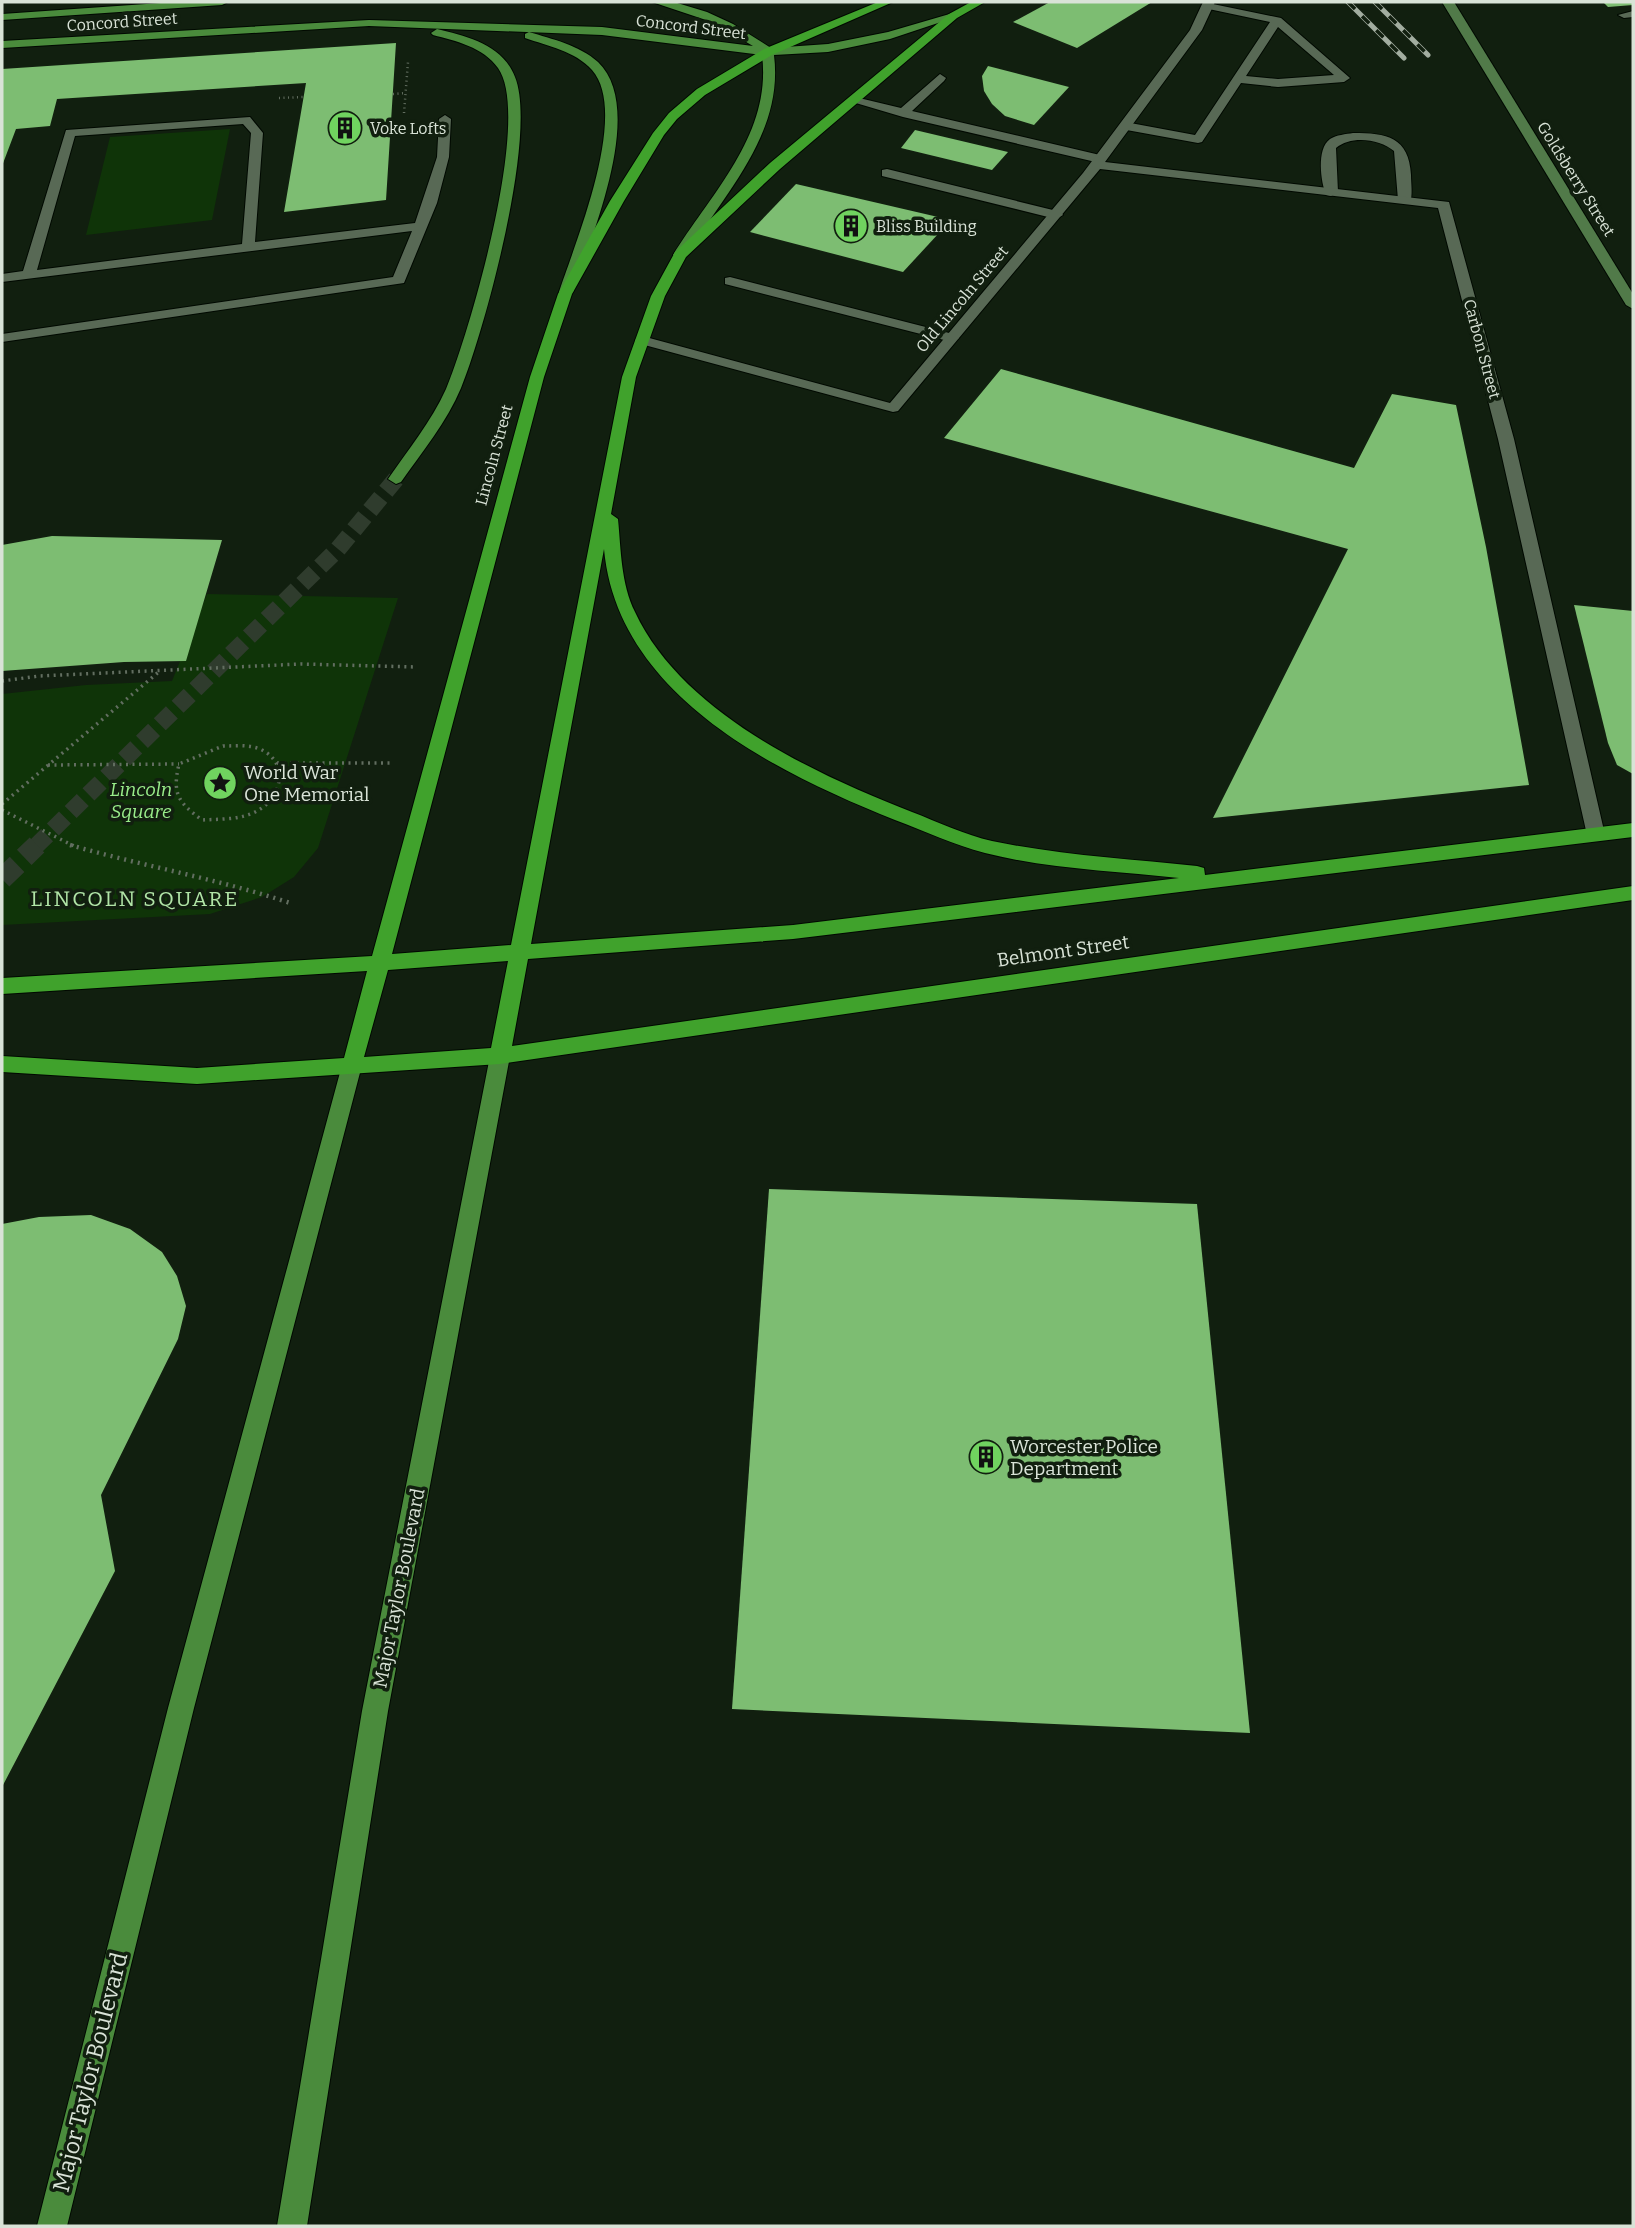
<svg xmlns="http://www.w3.org/2000/svg" width="1635" height="2228" font-family="Bitter,serif">
	<rect width="100%" height="100%" fill="#111f0f"/>
	<g fill="#0f3408">
		<path d="M230 129 212 220 86 235 110 137Z"/>
		<path d="M207 594 398 598 318 848 294 877 262 897 210 914 2 925V694L86 685 172 681Z"/>
	</g>
	<g fill="#7dbd72">
		<path d="M1050 2H1152L1077 48 1013 22Z"/>
		<path d="M1603 2H1633V5L1608 7Z"/>
		<path d="M396 43 386 200 284 212 306 83 57 99 50 126 16 129 2 166V69Z"/>
		<path d="M988 66 1069 87 1034 125 1005 116 992 104 984 91 982 76Z"/>
		<path d="M915 130 1008 152 992 170 901 148Z"/>
		<path d="M796 184 951 220 903 272 750 232Z"/>
		<path d="M1001 369 1354 468 1392 394 1456 405 1486 547 1529 785 1213 818 1348 549 944 438Z"/>
		<path d="M52 536 222 540 186 661 124 662 2 671V545Z"/>
		<path d="M1574 605 1633 611V774L1617 765 1608 743Z"/>
		<path d="M769 1189 1197 1204 1250 1733 732 1709Z"/>
		<path d="M91 1215 130 1229 162 1252 177 1276 186 1306 178 1339 101 1495 115 1571 2 1787V1224L39 1217Z"/>
	</g>
	<g fill="none" stroke-linecap="round" stroke-linejoin="round">
		<path stroke="#2f3c2d" stroke-width="17" stroke-dasharray="17 8" stroke-linecap="butt" d="M35 847 338 549 396 479"/>
		<path stroke="#2f3c2d" stroke-width="21" stroke-dasharray="21 10" stroke-linecap="butt" d="M2 879 37 845"/>
		<g stroke="#010900" stroke-width="2">
			<g id="lane">
				<path d="M1208 3 1281 18 1350 78 1344 82 1278 87 1241 83 1202 142 1198 143 1121 129V123L1125 122 1195 135 1270 22 1204 8 1202 6ZM1278 27 1334 75 1278 79 1246 76Z"/>
				<path d="M1633 11V17L1624 18 1618 15Z"/>
				<path d="M940 74 946 78 944 81 912 111 1100 155 1106 159 1100 163 903 117 849 101 855 97 901 108Z"/>
				<path d="M445 115 451 119 449 157 437 203 404 283 2 342V334L393 277 412 231 2 282V274L23 271 66 130 250 117 263 133 255 242 415 223 437 157 439 119ZM243 124 251 133 242 244 37 270 75 136Z"/>
				<path d="M1353 133C1387 133 1409 137 1411 175 1411 184 1413 195 1410 203L1405 204 1398 200 1394 151C1380 139 1351 135 1336 148L1338 192 1331 196 1326 195C1321 182 1316 149 1330 139 1336 135 1346 134 1353 133Z"/>
				<path d="M887 169 1061 212 1063 215 1056 219 882 176V170Z"/>
				<path d="M730 277 957 335 959 338 952 342 725 284V278Z"/>
			</g>
		</g>
		<g stroke="#010900" stroke-width="2">
			<path id="street" d="M1203 2H1215L1202 30 1105 162 1449 202 1514 439 1605 835 1603 840H1589L1587 835 1498 439 1438 208 1100 169 898 411 893 412 637 343 635 340 642 336 890 403 1083 173 1190 30Z"/>
		</g>
		<g stroke="#010900" stroke-width="2">
			<path id="secondary" d="M1442 2H1454L1633 294V309L1626 305Z"/>
		</g>
		<g stroke="#010900" stroke-width="2">
			<g id="primary">
				<path d="M175 2H228L222 5 2 20V14Z"/>
				<path d="M652 2H674L707 12 733 24 771 48 828 44 888 32 953 13 959 16 890 39 828 52 774 55C784 134 725 192 687 255L680 259 673 255C712 192 772 134 762 55L602 35 369 26 2 48V41L369 20 602 27 753 46 712 22Z"/>
				<path d="M437 29C467 36 503 45 515 77 538 134 485 329 461 388 447 422 422 452 401 482L396 484 388 479C408 450 431 422 446 389 469 334 533 117 498 68 483 47 456 41 433 35L431 33Z"/>
				<path d="M529 32C552 39 579 45 598 62 647 109 591 236 573 292L566 296 559 292C575 243 630 113 592 70 575 51 548 46 525 38V34Z"/>
				<path d="M500 1048 507 1050 510 1056 388 1711 307 2226H277L362 1711 490 1056 493 1050Z"/>
				<path d="M352 1057 359 1059 362 1065 194 1708 67 2226H37L168 1708 342 1065 345 1059Z"/>
			</g>
		</g>
		<g stroke="#010900" stroke-width="2">
			<path id="highway" d="M878 2H893L772 55 705 95 677 119 664 135 624 201 572 294 544 377 392 954 511 945 622 377 651 296 675 252 770 163 949 14 971 2H985L957 18 780 169 686 257 665 296 636 377 611 514 618 519C621 550 621 584 635 612 682 713 815 774 912 812 938 822 965 835 992 841 1059 855 1129 859 1197 866L1204 868 1205 875 1633 823V837L793 939 528 959 512 1046 1633 886V900L500 1064 197 1084 2 1072V1056L197 1068 344 1058 367 971 2 994V978L372 956 530 377 558 294 610 201 653 133 669 113 697 89 764 49ZM604 549C617 695 775 772 895 820 925 831 954 845 985 853 1048 869 1115 871 1179 878L793 925 531 944ZM508 961 491 1048 364 1057 388 970Z"/>
		</g>
		<g stroke="#626e60" stroke-width="2.5" stroke-dasharray="1 3.5" stroke-linecap="butt">
			<path d="M393 94 406 93"/>
			<path d="M279 98 303 97"/>
			<path d="M404 113 408 62"/>
		</g>
		<g stroke="#626e60" stroke-width="3.5" stroke-dasharray="2 4.5" stroke-linecap="butt">
			<path d="M2 681 39 676 301 664 417 667"/>
			<path d="M223 746C235 746 250 744 262 750 290 764 281 798 257 811 241 820 220 819 202 820 178 802 172 794 179 764Z"/>
			<path d="M277 763H390"/>
			<path d="M48 765 179 764"/>
			<path d="M2 804 161 670"/>
			<path d="M2 810 76 847"/>
		</g>
		<path stroke="#626e60" stroke-width="4.5" stroke-dasharray="2 5" stroke-linecap="butt" d="M70 845C143 866 218 879 290 903"/>
		<use href="#lane" fill="#586955" fill-rule="evenodd"/>
		<use href="#street" fill="#586955" fill-rule="evenodd"/>
		<use href="#secondary" fill="#517a49" fill-rule="evenodd"/>
		<use href="#primary" fill="#4a8b3c" fill-rule="evenodd"/>
		<use href="#highway" fill="#40a22c" fill-rule="evenodd"/>
		<g stroke="#a2ada0" stroke-width="5">
			<g id="rail">
				<path d="M1348 2 1404 58"/>
				<path d="M1375 2 1428 55"/>
			</g>
		</g>
		<use href="#rail" stroke="#111f0f" stroke-width="3.5" stroke-dasharray="10" stroke-linecap="butt"/>
	</g>
	<defs>
		<g id="building-disc" transform="scale(1.75)"><circle r="9.5" fill="#70d35f" stroke="#111f0f"/><path d="M-4-6H4V6H1V3H-1V6H-4ZM-2.5-4.3h1.7v1.8h-1.7ZM.8-4.3h1.7v1.8H.8ZM-2.5-1h1.7V.8h-1.7ZM.8-1h1.7V.8H.8Z" fill="#111"/></g>
		<g id="sight-disc" transform="scale(1.75)"><circle r="9.5" fill="#70d35f" stroke="#111f0f"/><path d="M0-6L1.8-2.2L6-1.7L2.9 1.2L3.7 5.4L0 3.3L-3.7 5.4L-2.9 1.2L-6-1.7L-1.8-2.2Z" fill="#111"/></g>
	</defs>
	<g fill-rule="evenodd">
		<use href="#building-disc" x="345" y="128"/>
		<use href="#building-disc" x="851" y="226"/>
		<use href="#sight-disc" x="220" y="783"/>
		<use href="#building-disc" x="986" y="1457"/>
	</g>
	<g text-anchor="middle" dominant-baseline="central" stroke-width="7" stroke-linejoin="round" paint-order="stroke">
		<g font-size="16" fill="#d9e3d7" stroke="#111f0f">
			<text transform="translate(122 22) rotate(-4)">Concord Street</text>
			<text transform="translate(691 27) rotate(7)">Concord Street</text>
			<text transform="translate(1576 179) rotate(58)">Goldsberry Street</text>
			<text transform="translate(962 299) rotate(-50)">Old Lincoln Street</text>
			<text transform="translate(1482 349) rotate(75)">Carbon Street</text>
			<text transform="translate(494 455) rotate(-75)">Lincoln Street</text>
		</g>
		<g font-size="16" fill="#d9e3d7" stroke="#111f0f" text-anchor="start">
			<text x="370" y="128">Voke Lofts</text>
			<text x="876" y="226">Bliss Building</text>
		</g>
		<g font-size="19" fill="#d9e3d7" stroke="#111f0f" text-anchor="start">
			<text x="244" y="772">World War<tspan x="244" dy="22">One Memorial</tspan></text>
			<text x="1010" y="1446">Worcester Police<tspan x="1010" dy="22">Department</tspan></text>
		</g>
		<g font-size="19" font-style="italic" fill="#99ed8a" stroke="#111f0f">
			<text x="141" y="789">Lincoln<tspan x="141" dy="22">Square</tspan></text>
		</g>
		<g font-size="19" fill="#d9e3d7" stroke="#111f0f">
			<text transform="translate(1063 951) rotate(-8)">Belmont Street</text>
			<text transform="translate(399 1588) rotate(-79)">Major Taylor Boulevard</text>
		</g>
		<g font-size="21" letter-spacing="2" fill="#b1e5a7" stroke="#111f0f">
			<text x="135" y="899">LINCOLN SQUARE</text>
		</g>
		<g font-size="23" fill="#d9e3d7" stroke="#111f0f">
			<text transform="translate(90 2072) rotate(-76)">Major Taylor Boulevard</text>
		</g>
	</g>
	<rect width="1635" height="2228" fill="none" stroke="#d9e3d7" stroke-width="7"/>
</svg>
